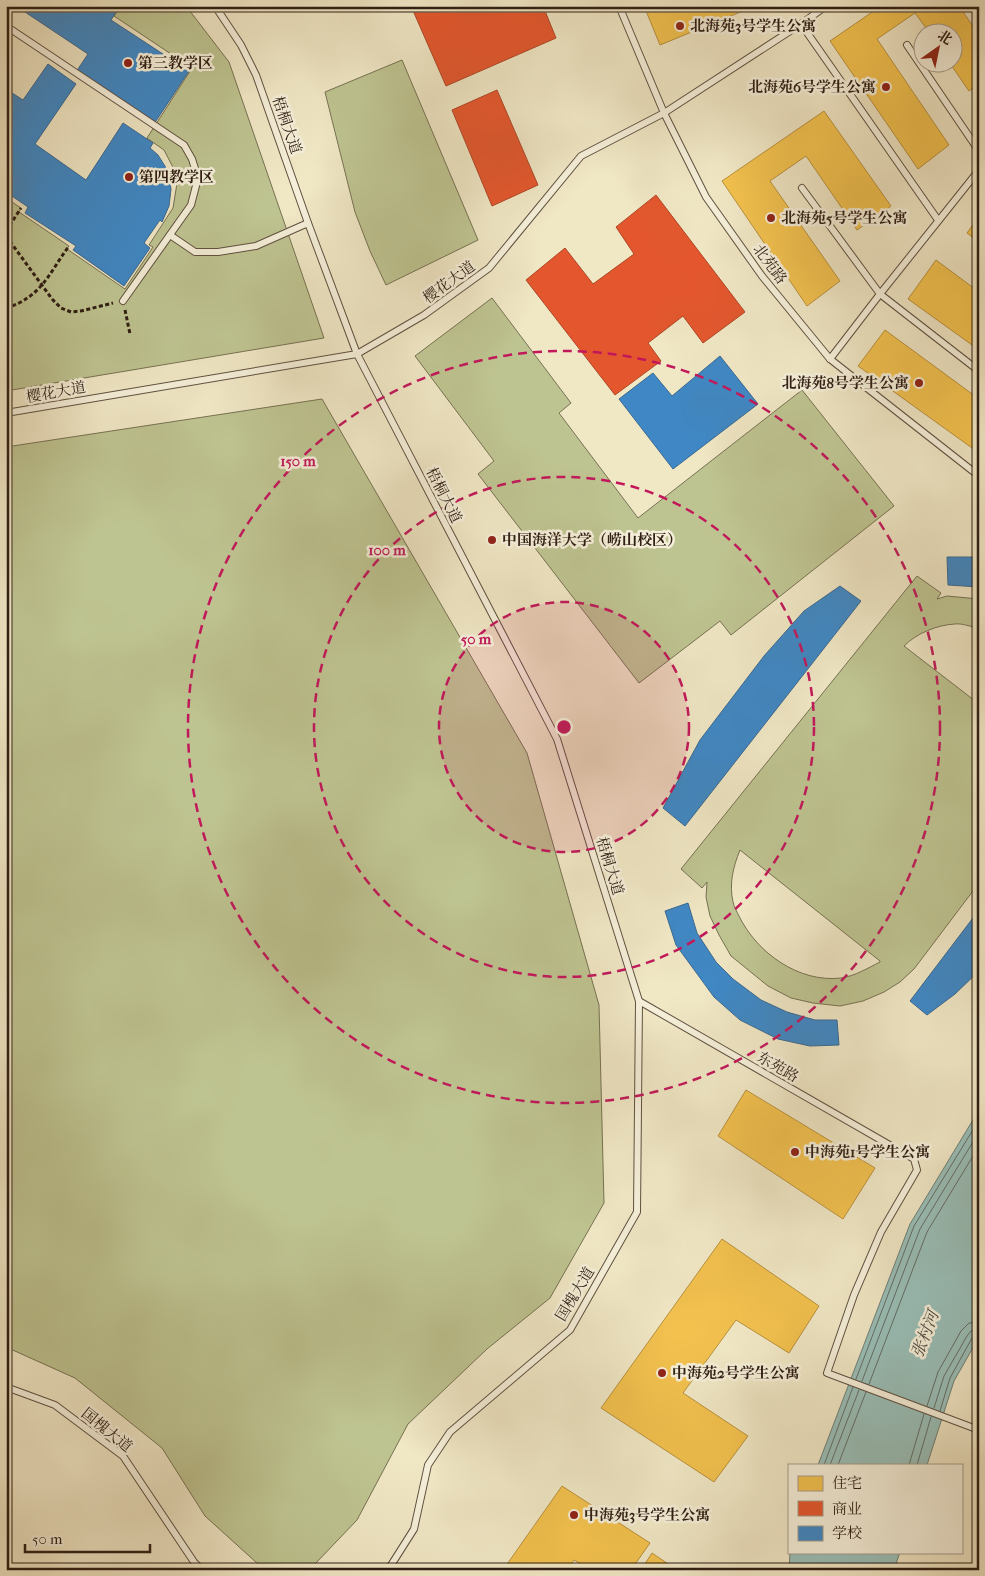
<svg xmlns="http://www.w3.org/2000/svg" width="985" height="1576" font-family="'IM FELL French Canon','Noto Serif SC',serif">
	<rect width="100%" height="100%" fill="#f0e7c5"/>
	<filter id="stains"><feTurbulence type="fractalNoise" baseFrequency=".004" numOctaves="4"/><feColorMatrix values="0 0 0 0 .2 0 0 0 0 .09 0 0 0 0 .02 0 0 0 .5 -.17"/></filter>
	<radialGradient id="worn" r=".72"><stop offset=".6" stop-color="#630" stop-opacity="0"/><stop offset="1" stop-color="#630" stop-opacity=".3"/></radialGradient>
	<g fill="#bec491" stroke="#767152" fill-rule="evenodd">
		<path d="M121 6H186L229 62 324 338 6 391V198L21 208 19 212 69 246 67 249 125 289 153 247 149 245 173 208 178 177 164 150 147 138 192 68 114 16Z"/>
		<path d="M402 60 478 240 386 285 370 251 355 212 325 92Z"/>
		<path d="M492 298 571 403 559 413 638 518 802 390 894 506 731 635 720 621 639 683 478 474 494 461 415 356Z"/>
		<path d="M322 399 527 753 599 1005 604 1203 550 1298 487 1349 408 1424 357 1520 314 1565 258 1564 205 1516 162 1448 75 1378 6 1347V447Z"/>
		<path d="M917 576 941 593 937 599 947 596 979 599V628C971 627 962 623 955 624 937 625 917 633 904 646L979 704V883L914 969 900 982 884 992 863 1001 840 1006 813 1003 791 998 768 986 731 956 719 935 710 916 706 897 707 882 702 888 681 869ZM740 850 880 961V962C868 968 855 976 841 978 799 983 757 953 739 916 737 912 734 907 733 902 729 884 733 867 740 850Z"/>
	</g>
	<g fill="#9abfb8" stroke="#6f7f76">
		<path d="M979 1110V1337L954 1381 927 1465H818L910 1224Z"/>
		<path d="M790 1552H900L894 1570H789Z"/>
	</g>
	<g fill="#f2c14e" stroke="#b8903d">
		<path d="M644 6H755L660 45Z"/>
		<path d="M881 6H959L979 35V84L969 91 949 62H952V32H929L915 13 877 39 949 145 918 169 830 41Z"/>
		<path d="M824 111 891 206 857 230 806 156 770 181 840 281 807 306 722 181Z"/>
		<path d="M979 216V242L967 233Z"/>
		<path d="M936 260 979 292V350L908 299Z"/>
		<path d="M885 330 979 399V453L858 366Z"/>
		<path d="M746 1090 875 1168 843 1219 718 1136Z"/>
		<path d="M722 1239 819 1306 789 1353 736 1320 683 1393 748 1436 714 1482 601 1408Z"/>
		<path d="M562 1486 650 1543 631 1570H592L574 1560 567 1570H503Z"/>
		<path d="M652 1553 677 1570H641Z"/>
	</g>
	<g fill="#e4572e" stroke="#ae4626">
		<path d="M411 6H543L556 38 446 86Z"/>
		<path d="M497 90 538 185 492 206 452 110Z"/>
		<path d="M656 195 745 312 703 343 683 316 648 343 661 361 615 395 526 280 565 248 593 284 634 254 616 227Z"/>
	</g>
	<g fill="#3f88c5" stroke="#3a6890">
		<path d="M16 6H120L111 20 189 71 154 124 76 72 88 54Z"/>
		<path d="M48 64 76 84 35 144 86 180 123 123 153 143 150 148 158 155 168 171 171 189 169 206 162 222 160 220 144 243 150 248 124 286 73 250 76 246 25 213 28 207 6 192V89L23 100Z"/>
		<path d="M720 356 758 404 673 469 619 399 653 373 672 396Z"/>
		<path d="M947 557H979V587L948 585Z"/>
		<path d="M840 586 861 601 685 826 663 808 700 740 764 656 804 611Z"/>
		<path d="M688 903 697 933 716 962 733 979 761 1000 787 1012 815 1020H837L839 1045 810 1046 778 1039 740 1020 714 997 676 945 665 911Z"/>
		<path d="M979 910V971L955 994 927 1015 910 1001Z"/>
	</g>
	<g fill="none" stroke-linecap="round" stroke-linejoin="round">
		<g stroke="#646e66" stroke-width="1">
			<path d="M856 1379 914 1226 979 1120"/>
			<path d="M862 1381 920 1229 979 1132"/>
			<path d="M869 1384 927 1232 979 1146"/>
			<path d="M927 1406 938 1372 961 1331 969 1323 979 1322"/>
			<path d="M934 1408 944 1376 967 1336 971 1331 979 1329"/>
			<path d="M940 1411 950 1378 972 1338 979 1336"/>
			<path d="M824 1465 853 1387"/>
			<path d="M830 1465 859 1390"/>
			<path d="M838 1465 866 1392"/>
			<path d="M909 1465 924 1414"/>
			<path d="M917 1465 931 1417"/>
		</g>
		<g stroke="#5f5040" stroke-width="8">
			<g id="service">
				<path d="M215 6 241 45 256 75 308 223 357 354 557 739 639 1001 637 1212 570 1330 450 1432 428 1465 414 1529 388 1570"/>
				<path d="M619 6 664 113 706 197 762 276 830 359 979 476"/>
				<path d="M801 24 938 220"/>
				<path d="M6 26 184 145 192 159 198 178 191 205 123 301"/>
				<path d="M907 45 979 151"/>
				<path d="M802 188 880 294 979 371"/>
				<path d="M170 235 195 252H218L256 246 308 223"/>
				<path d="M830 359 880 294 979 170"/>
				<path d="M6 413 357 354 424 315 489 268 581 156 664 113 801 24 826 6"/>
				<path d="M639 1001 914 1159 917 1170 881 1232 854 1295 827 1373 979 1430"/>
				<path d="M6 1387 55 1405 123 1456 194 1562 202 1570"/>
			</g>
		</g>
		<g stroke="#2f1e14" stroke-width="3" stroke-dasharray="4 2.5" stroke-linecap="butt">
			<path d="M6 231 21 208"/>
			<path d="M6 236 52 299 61 308 71 312 81 311 113 303"/>
			<path d="M6 308C42 297 49 273 69 246"/>
			<path d="M125 310 130 334"/>
		</g>
		<use href="#service" stroke="#f5efd9" stroke-width="6"/>
	</g>
	<circle cx="564" cy="727" r="125" fill="#c2185b" fill-opacity=".12"/>
	<g fill="none" stroke="#c2185b" stroke-width="2.5" stroke-dasharray="9 6">
		<circle cx="564" cy="727" r="125"/>
		<circle cx="564" cy="727" r="250"/>
		<circle cx="564" cy="727" r="376"/>
	</g>
	<g fill="#8f2418" stroke="#f5efd9" stroke-width="2">
		<circle cx="680" cy="26" r="5"/>
		<circle cx="128" cy="63" r="5"/>
		<circle cx="886" cy="87" r="5"/>
		<circle cx="129" cy="177" r="5"/>
		<circle cx="771" cy="218" r="5"/>
		<circle cx="919" cy="383" r="5"/>
		<circle cx="492" cy="540" r="5"/>
		<circle cx="795" cy="1152" r="5"/>
		<circle cx="662" cy="1373" r="5"/>
		<circle cx="574" cy="1515" r="5"/>
	</g>
	<g text-anchor="middle" dominant-baseline="central" stroke-width="5" stroke-linejoin="round" paint-order="stroke">
		<g font-size="15" font-weight="bold" fill="#2f1e14" stroke="#f5efd9" text-anchor="start">
			<text x="690" y="26">北海苑3号学生公寓</text>
			<text x="138" y="63">第三教学区</text>
			<text x="876" y="87" text-anchor="end">北海苑6号学生公寓</text>
			<text x="139" y="177">第四教学区</text>
			<text x="781" y="218">北海苑5号学生公寓</text>
			<text x="909" y="383" text-anchor="end">北海苑8号学生公寓</text>
			<text x="502" y="540">中国海洋大学（崂山校区）</text>
			<text x="805" y="1152">中海苑1号学生公寓</text>
			<text x="672" y="1373">中海苑2号学生公寓</text>
			<text x="584" y="1515">中海苑3号学生公寓</text>
		</g>
		<g font-size="15" fill="#2f1e14" stroke="#f5efd9">
			<text transform="translate(287 125) rotate(71)">梧桐大道</text>
			<text transform="translate(770 264) rotate(53)">北苑路</text>
			<text transform="translate(449 282) rotate(-36)">樱花大道</text>
			<text transform="translate(56 392) rotate(-10)">樱花大道</text>
			<text transform="translate(444 495) rotate(63)">梧桐大道</text>
			<text transform="translate(610 866) rotate(73)">梧桐大道</text>
			<text transform="translate(778 1067) rotate(30)">东苑路</text>
			<text transform="translate(575 1294) rotate(-59)">国槐大道</text>
			<text transform="translate(107 1430) rotate(39)">国槐大道</text>
		</g>
		<g font-size="16" font-style="italic" fill="#4f4e45" stroke="#f5efd9">
			<text transform="translate(925 1334) rotate(-69)">张村河</text>
		</g>
	</g>
	<circle cx="564" cy="727" r="8" fill="#c2185b" stroke="#f5efd9" stroke-width="2.5"/>
	<g font-size="15" text-anchor="middle" font-weight="bold" fill="#c2185b" stroke="#f5efd9" stroke-width="5" stroke-linejoin="round" paint-order="stroke">
		<text x="298" y="466">150 m</text>
		<text x="387" y="555">100 m</text>
		<text x="476" y="644">50 m</text>
	</g>
	<rect width="985" height="1576" fill="none" stroke="#f0e7c5" stroke-width="25"/>
	<rect x="8" y="8" width="970" height="1561" fill="none" stroke="#2f1e14" stroke-width="2.5"/>
	<rect x="12" y="12" width="960" height="1551" fill="none" stroke="#2f1e14"/>
	<rect x="788" y="1464" width="175" height="90" fill="#f5efd9" stroke="#a69b8a"/>
	<rect x="798" y="1476" width="25" height="15" fill="#f2c14e" stroke="#a69b8a"/>
	<text x="832" y="1488" font-size="15" fill="#2f1e14">住宅</text>
	<rect x="798" y="1501" width="25" height="15" fill="#e4572e" stroke="#a69b8a"/>
	<text x="832" y="1514" font-size="15" fill="#2f1e14">商业</text>
	<rect x="798" y="1526" width="25" height="15" fill="#3f88c5" stroke="#a69b8a"/>
	<text x="832" y="1538" font-size="15" fill="#2f1e14">学校</text>
	<g transform="translate(938 48) rotate(33)"><circle r="24" fill="#f5efd9" stroke="#a69b8a"/>
	<path d="M0-4L9 19L0 12L-9 19Z" fill="#8f2418"/>
	<text y="-8" font-size="14" font-weight="bold" text-anchor="middle" fill="#2f1e14">北</text>
	</g>
	<path d="M25 1544v8h125v-8" fill="none" stroke="#2f1e14" stroke-width="2.5"/>
	<text x="32" y="1544" font-size="15" fill="#2f1e14" stroke="#f5efd9" stroke-width="4" paint-order="stroke">50 m</text>
	<rect width="100%" height="100%" filter="url(#stains)"/>
	<rect width="100%" height="100%" fill="url(#worn)"/>
</svg>
